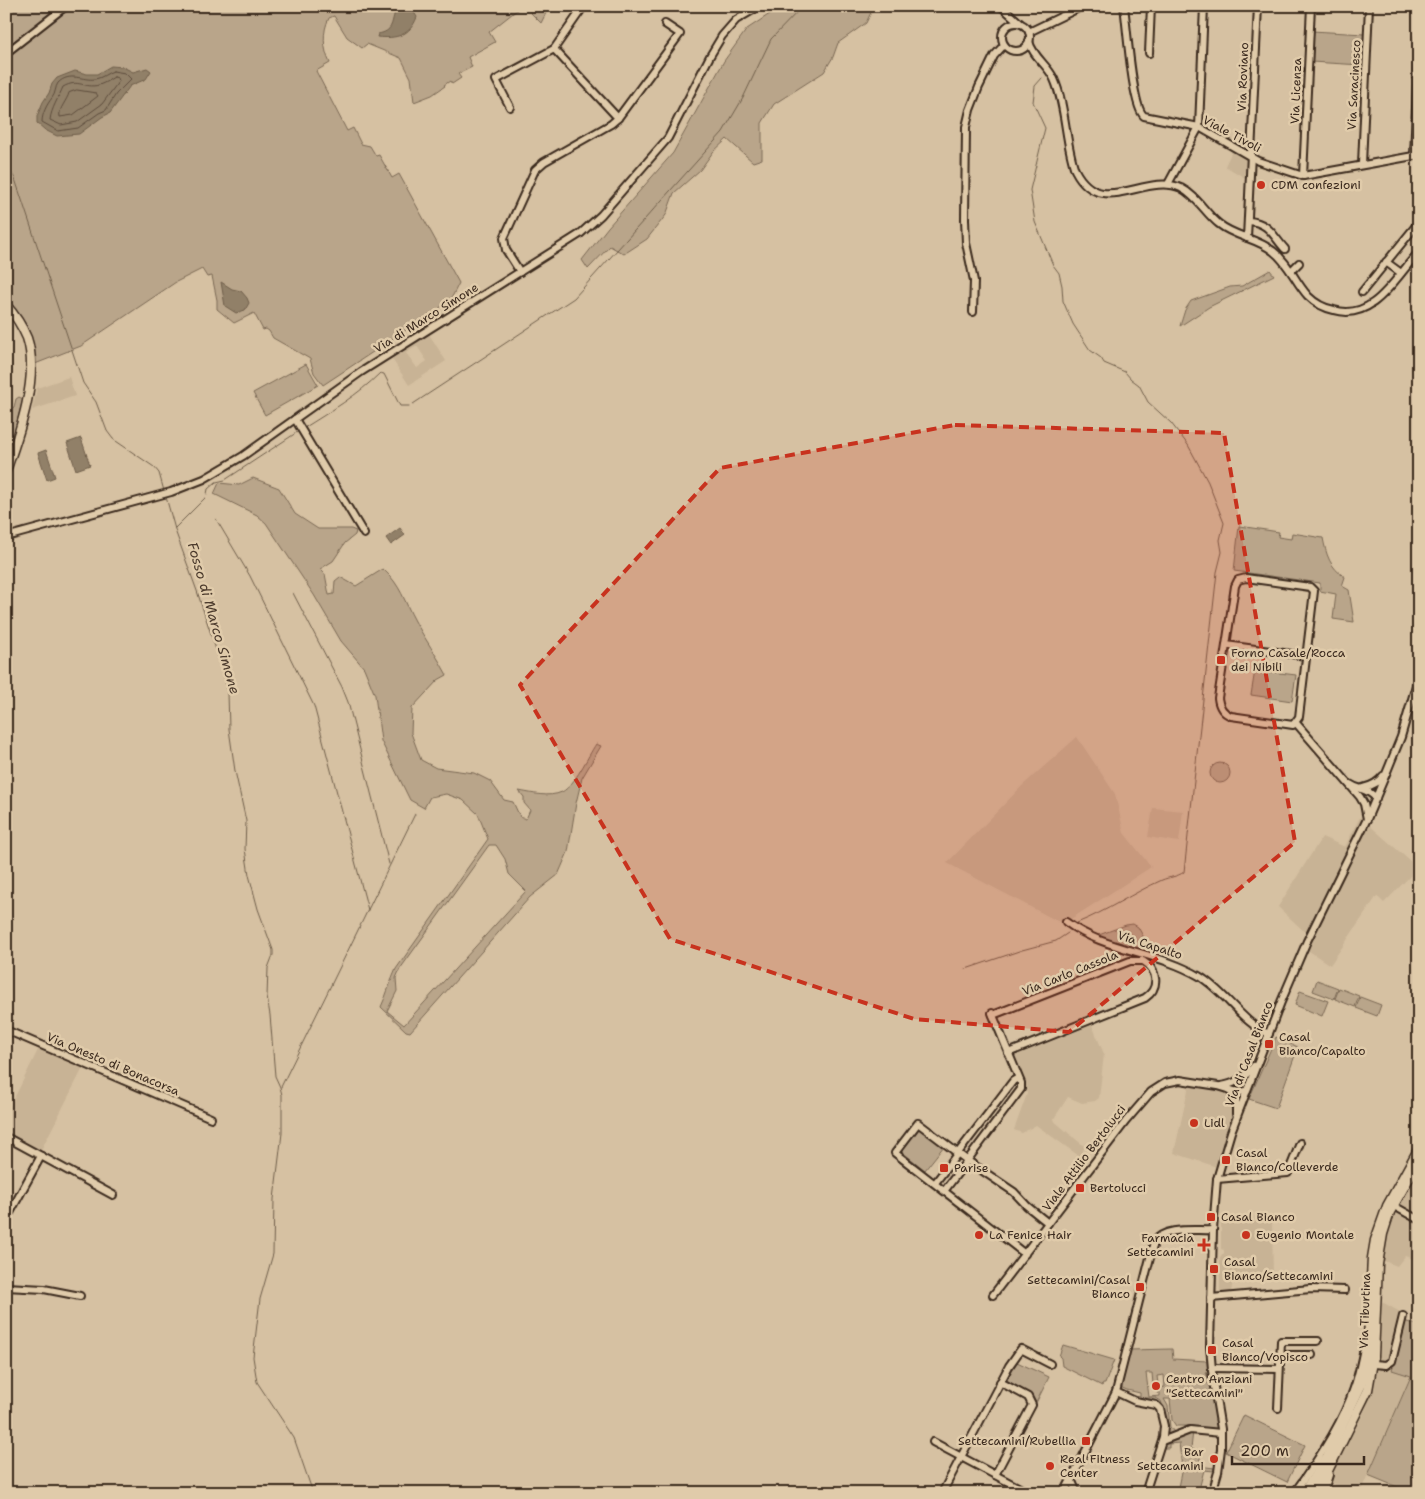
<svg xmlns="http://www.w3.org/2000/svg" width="1425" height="1499" font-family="'Shantell Sans',sans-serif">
	<rect width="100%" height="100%" fill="#d6c1a2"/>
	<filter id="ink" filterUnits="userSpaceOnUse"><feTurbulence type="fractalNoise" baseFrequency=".02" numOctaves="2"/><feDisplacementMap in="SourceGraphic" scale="10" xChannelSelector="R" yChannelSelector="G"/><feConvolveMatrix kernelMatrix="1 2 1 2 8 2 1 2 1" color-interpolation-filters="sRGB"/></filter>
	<g filter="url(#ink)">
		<g fill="#c8b395" fill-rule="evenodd">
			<path d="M1232 151 1248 161 1247 179 1225 166Z"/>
			<path d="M429 334 446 361 409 385 392 359ZM417 346 427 361 417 368 406 353Z"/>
			<path d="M69 377 75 396 32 410 37 388Z"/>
			<path d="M1077 737 1115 794 1124 833 1151 867 1063 924 947 863 1022 786Z"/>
			<path d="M1153 808 1183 811 1179 842 1148 837Z"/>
			<path d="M1360 817 1418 868 1384 903 1377 896 1330 965 1300 945 1306 933 1278 907 1322 837 1345 847Z"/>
			<path d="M1092 1025 1104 1054 1099 1098 1095 1101 1082 1103 1068 1097 1053 1120 1085 1147 1079 1156 1036 1125 1022 1133 1014 1130 1027 1094 1023 1075 1014 1056Z"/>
			<path d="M39 1048 84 1066 40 1152 6 1134V1115Z"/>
			<path d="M1190 1081 1247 1091 1220 1168 1174 1153Z"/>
			<path d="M1419 1163V1262L1418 1261 1405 1256 1397 1266 1384 1261 1388 1223Z"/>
			<path d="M1221 1220H1272L1273 1276 1233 1279 1231 1293 1220 1292V1258L1224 1253V1250L1221 1249Z"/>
			<path d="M1382 1302 1402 1313 1390 1361 1387 1362 1379 1361Z"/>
			<path d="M1381 1367 1411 1375 1360 1493H1354L1330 1483 1338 1462 1365 1410 1372 1390 1378 1368Z"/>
		</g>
		<g fill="#b9a58a" stroke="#7a6854" fill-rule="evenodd">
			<path d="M6 6H102L106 11 117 6H522L489 32 495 42 468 57 472 67 458 74 461 78 452 84 450 81 444 85 445 86 432 95 414 102 411 78 401 58 367 44 362 48 347 37 334 16 329 18C322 32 323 49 330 63L316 71 347 131 353 128 361 144 370 146 376 156 379 155 392 178 399 174 459 283 450 301 323 385 314 373 310 359 273 338 269 331 266 329 263 330 254 313 234 323 217 309V300L212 276 207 277 202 269 176 282 81 346 35 364C33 333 26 324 6 301Z"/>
			<path d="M524 6H542L541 9 546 13 541 23Z"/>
			<path d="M782 6H874L866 23 838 43 833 57 824 72 774 104 762 123V159L753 162 727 139 713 152 700 170 674 193 666 215 647 239 624 254 610 246 588 269 582 260 608 227 673 153 724 61 747 29Z"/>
			<path d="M1312 31 1364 34 1362 65 1311 62Z"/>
			<path d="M1270 270 1274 275 1209 307 1180 326 1185 310 1191 301 1230 287 1242 286Z"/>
			<path d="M306 364 318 385 265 415 253 393Z"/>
			<path d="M19 397 23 399 6 465V415L7 411 14 407 16 399Z"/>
			<path d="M253 478 279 488 295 514 318 529H351L356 531 355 535 345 543 333 561 320 569 325 574 329 595 334 594 335 581 340 577 356 586 383 569C401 585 404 601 415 621 425 639 437 656 447 675L438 680 412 708 411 733 421 760 436 768 474 773 490 781 504 800 513 802 520 817 526 819 530 810 524 803V797L519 791C531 793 549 798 562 792 575 785 588 756 596 744L601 746 582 778 576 803 568 852 558 875 530 897 410 1032 406 1031 381 1007C387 994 390 982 396 969L488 839 478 814 463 800 446 794 430 797 424 808 410 800 381 741 375 695 364 668 341 641 314 595 266 523 257 515 214 494 219 483 239 485ZM489 845H496L505 859 509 874 526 891 404 1025 387 1011 397 991 396 978 400 969Z"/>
			<path d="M1239 526 1279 532 1278 537 1291 539 1292 533 1323 538C1326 554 1330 568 1345 577L1342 586 1349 590 1354 622 1333 619 1336 594 1320 591V583L1234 571Z"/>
			<path d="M1255 670 1296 675 1292 701 1251 695Z"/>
			<circle cx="1220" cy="773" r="10"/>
			<path d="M1133 924 1138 927 1152 952 1096 936 1126 925Z"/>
			<path d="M1317 980 1338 988 1334 999 1313 991Z"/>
			<path d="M1339 988 1359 996 1355 1007 1335 999Z"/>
			<path d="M1300 991 1328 1001 1322 1016 1295 1005Z"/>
			<path d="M1360 997 1381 1005 1377 1016 1356 1008Z"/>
			<path d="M1276 1037 1298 1047 1276 1108 1249 1099Z"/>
			<path d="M920 1127 944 1146 925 1170 901 1151Z"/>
			<path d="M1404 1321 1417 1325 1419 1323V1493H1412L1368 1475 1411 1376 1392 1370Z"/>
			<path d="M1063 1345 1114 1360 1105 1384H1103L1102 1386 1062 1366 1061 1358 1059 1356Z"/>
			<path d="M1172 1349 1173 1359 1207 1361 1208 1372 1206 1373 1209 1379 1217 1428 1215 1430 1192 1426H1176L1172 1420 1170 1399H1164L1168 1406 1170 1427 1174 1432 1167 1435 1166 1434 1167 1422 1161 1401 1156 1398H1140V1393L1127 1390 1120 1387 1129 1350ZM1146 1373H1152L1153 1384H1158L1157 1376 1164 1375 1165 1387 1156 1388 1157 1393H1160V1396L1149 1397Z"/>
			<path d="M1017 1362 1049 1377 1036 1403 1030 1394 1008 1381 1007 1379Z"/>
			<path d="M1244 1415 1305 1445 1287 1482 1226 1452Z"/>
			<path d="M1193 1431 1191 1449 1201 1451 1199 1466 1214 1468V1471L1204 1470 1198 1493H1179L1177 1492 1182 1468 1179 1443 1169 1444V1448H1163L1166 1442Z"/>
		</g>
		<g fill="#918068" stroke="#6f5e4a">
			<path d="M401 8 413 11 417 17C410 36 396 39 377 37L378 34C393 31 391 24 395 12Z"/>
			<path d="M111 66 123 67 133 72 147 68 151 71 146 79 130 86 110 113 102 117 79 134 57 136 45 130 37 123V116L43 102 49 93 52 84 57 78 75 71 87 74H97Z"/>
			<path d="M221 282 232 289 241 291 247 298 249 303 245 310 236 313 225 306Z"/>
			<path d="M81 438 90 465 76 470 67 443Z"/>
			<path d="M46 450 55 477 47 480 38 453Z"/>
			<path d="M400 528 405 535 391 545 386 538Z"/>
		</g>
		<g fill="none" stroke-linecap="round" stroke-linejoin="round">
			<g stroke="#5d4c3c" stroke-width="1">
				<path d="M113 71 125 73 131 79 116 94 106 110 99 113 78 128 58 131 42 122C42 114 47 104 52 98 56 93 55 87 58 83 70 71 83 81 95 79 102 78 107 73 113 71Z"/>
				<path d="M114 77 118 78 119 81 102 104 77 122 61 125 50 120C51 109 59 97 63 87 79 78 84 89 99 85 105 83 109 80 114 77Z"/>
				<path d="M77 90 96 93 98 96 73 115 60 117C58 109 67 101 69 93Z"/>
			</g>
			<g stroke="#6f5e4a" stroke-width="1">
				<path d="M1042 78 1035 86 1033 102 1045 128 1030 190 1035 222 1053 265 1059 273 1062 286 1063 301 1073 324 1090 350 1101 358 1104 363 1125 372 1131 379 1139 385 1148 402 1171 423 1188 445 1208 482 1224 523 1220 540 1222 552 1217 572 1184 872C1177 877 1169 877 1162 880 1133 893 1107 911 1077 923"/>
				<path d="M6 163 15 179 83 383 96 402 107 431 113 439 154 467 159 473 164 491"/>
				<path d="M413 404 574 298 723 132 743 98 771 39 803 6"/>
				<path d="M304 428C331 411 358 395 380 373L384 374 400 406H409"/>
				<path d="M207 494 208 489 216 482 225 480 299 431"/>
				<path d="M166 497 176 533 197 591 220 662 228 692 229 729 235 771 246 821 245 849 249 875 258 909 273 950V955L268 968 267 997 270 1015 275 1076 280 1087 282 1095V1133L274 1199 273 1254 260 1299 253 1357 257 1382 294 1438 313 1493"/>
				<path d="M216 519 250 576 314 706 368 910"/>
				<path d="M175 528 205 498"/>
				<path d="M293 593 342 687 348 702 389 864"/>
				<path d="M966 969 1022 950 1056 941 1068 933"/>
				<path d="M281 1087 415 814"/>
			</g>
			<g stroke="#3b2a1e" stroke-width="10">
				<g id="minor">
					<path d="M1001 6 1020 23"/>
					<path d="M1124 6C1127 26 1132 107 1144 116L1199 127 1258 161 1303 176 1419 155"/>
					<circle cx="1016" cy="37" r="14"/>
					<path d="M1029 32 1083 6"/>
					<path d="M1029 41C1032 56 1048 65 1054 79 1066 106 1065 142 1075 170 1101 220 1144 172 1181 188 1197 196 1205 213 1219 224 1235 237 1257 238 1273 251 1289 263 1295 282 1308 296 1315 303 1324 308 1334 310 1374 322 1396 276 1419 252"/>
					<path d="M554 49 584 6"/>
					<path d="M6 53 66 6"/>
					<path d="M1149 53 1151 6"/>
					<path d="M510 107 496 80 554 49 618 118 611 124 544 162 535 170 504 238 506 250 520 272"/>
					<path d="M618 118 680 34 665 24"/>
					<path d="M1414 155 1419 38"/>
					<path d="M1362 164 1369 6"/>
					<path d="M1303 176 1311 6"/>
					<path d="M1168 184 1199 127 1204 6"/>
					<path d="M1248 221C1269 222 1273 236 1285 249"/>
					<path d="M1247 238 1258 6"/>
					<path d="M1386 262 1401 273"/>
					<path d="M1291 271 1299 263"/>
					<path d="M1362 292 1419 222"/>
					<path d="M973 312 974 281 966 243 965 219 966 127 970 110 979 87 994 56 1004 45"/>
					<path d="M295 419 364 534"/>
					<path d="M6 537 171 492 204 479 243 456 361 372 580 234 601 215 668 138 710 56 722 36 736 20 760 6"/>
					<path d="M1246 578 1310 587 1314 591 1299 717 1293 725 1231 716C1223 713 1219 707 1218 698L1235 586 1238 580Z"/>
					<path d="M1226 645 1306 656"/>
					<path d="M1296 723 1360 797 1364 804 1367 819"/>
					<path d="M1350 784C1360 791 1366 787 1376 798"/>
					<path d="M1363 788C1372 786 1378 783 1383 776"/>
					<path d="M1066 922C1105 951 1156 951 1199 976 1225 991 1241 1022 1269 1034"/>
					<path d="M993 1015 1130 961H1143C1158 970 1160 988 1145 998L1008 1053"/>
					<path d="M6 1030 211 1118"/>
					<path d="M1221 1086C1236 1084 1245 1077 1254 1066"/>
					<path d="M1230 1091 1236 1098V1114"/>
					<path d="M6 1137 113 1195"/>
					<path d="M1217 1179 1288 1173 1300 1143"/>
					<path d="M935 1183 1013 1081 1018 1078"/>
					<path d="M945 1190 1021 1089V1083L992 1013"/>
					<path d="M1394 1206 1419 1220"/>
					<path d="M6 1220 41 1156"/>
					<path d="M1025 1254 895 1153 918 1123 968 1161 1014 1192 1027 1206 1048 1223"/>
					<path d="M6 1287 44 1289 80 1296"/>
					<path d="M993 1295 1126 1121 1151 1092 1165 1083 1180 1080 1218 1086 1238 1092 1247 1091"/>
					<path d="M1211 1298 1311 1289 1345 1290"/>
					<path d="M1280 1355H1312"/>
					<path d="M1374 1364 1386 1365 1392 1361 1403 1316"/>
					<path d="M1212 1368 1278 1369"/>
					<path d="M1116 1392 1135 1401 1156 1405 1160 1409 1164 1426 1163 1437 1145 1493"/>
					<path d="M1278 1408 1281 1341H1318"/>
					<path d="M1162 1441 1190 1430 1221 1433"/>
					<path d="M933 1442 1029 1493"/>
					<path d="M995 1475 1032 1405 1028 1397 1000 1382"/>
					<path d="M1071 1479 1077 1493"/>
					<path d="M942 1493 1009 1366 1021 1349 1050 1364"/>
					<path d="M1064 1493 1116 1392 1154 1242C1165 1226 1195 1231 1213 1230"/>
					<path d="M1212 1493 1218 1472 1221 1449V1429L1213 1381 1210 1346 1213 1230 1217 1179 1231 1132 1281 1002 1307 941 1367 819 1388 769 1401 737 1419 675"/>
					<path d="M1294 1493C1317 1462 1342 1425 1354 1388 1359 1374 1362 1358 1365 1343"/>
					<path d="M1302 1493 1324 1459"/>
					<path d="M1323 1493 1329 1475"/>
				</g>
			</g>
			<g stroke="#3b2a1e" stroke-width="11">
				<g id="major">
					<path d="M6 305C15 315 22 326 27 338 40 376 19 434 6 471"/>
					<path d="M1310 1493 1361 1386 1367 1360 1372 1258 1375 1240 1387 1206 1419 1148"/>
					<path d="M1317 1493 1368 1390 1374 1356 1378 1264 1383 1234 1390 1212 1419 1161"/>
				</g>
			</g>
			<use href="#minor" stroke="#e0cbaa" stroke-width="6"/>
			<use href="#major" stroke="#e0cbaa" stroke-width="8"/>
		</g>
	</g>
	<path fill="#c8321e" fill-opacity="0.2" stroke="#c8321e" stroke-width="4" stroke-dasharray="10 6" stroke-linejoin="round" d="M955 425 1224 433 1295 842 1069 1032 914 1019 670 939 520 685 720 468Z"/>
	<g fill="#c8321e" stroke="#e0cbaa" stroke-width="2">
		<circle cx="1261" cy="185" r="5"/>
		<rect x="1216" y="655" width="10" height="10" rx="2.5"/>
		<rect x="1264" y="1039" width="10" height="10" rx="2.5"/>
		<circle cx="1194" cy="1123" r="5"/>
		<rect x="1221" y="1155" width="10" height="10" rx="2.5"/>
		<rect x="939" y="1163" width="10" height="10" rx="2.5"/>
		<rect x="1075" y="1183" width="10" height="10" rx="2.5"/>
		<rect x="1206" y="1212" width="10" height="10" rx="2.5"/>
		<circle cx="979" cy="1235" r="5"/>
		<circle cx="1246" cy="1235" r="5"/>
		<path d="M1201.5 1237.5h5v5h5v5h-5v5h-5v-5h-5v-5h5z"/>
		<rect x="1209" y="1264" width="10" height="10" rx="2.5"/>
		<rect x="1135" y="1282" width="10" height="10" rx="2.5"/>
		<rect x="1207" y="1345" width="10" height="10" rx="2.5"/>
		<circle cx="1156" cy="1386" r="5"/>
		<rect x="1081" y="1436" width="10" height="10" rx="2.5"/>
		<circle cx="1214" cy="1459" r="5"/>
		<circle cx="1050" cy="1466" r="5"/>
	</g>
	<g text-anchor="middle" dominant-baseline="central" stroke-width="5" stroke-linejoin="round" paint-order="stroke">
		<g font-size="12" fill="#3b2a1e" stroke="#e0cbaa">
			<text transform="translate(1243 77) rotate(-88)">Via Roviano</text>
			<text transform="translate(1354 85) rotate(-87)">Via Saracinesco</text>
			<text transform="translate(1296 91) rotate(-88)">Via Licenza</text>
			<text transform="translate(1232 134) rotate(28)">Viale Tivoli</text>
			<text transform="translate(426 318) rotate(-32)">Via di Marco Simone</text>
			<text transform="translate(1150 945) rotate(18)">Via Capalto</text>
			<text transform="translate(1070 973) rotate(-22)">Via Carlo Cassola</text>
			<text transform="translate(1249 1054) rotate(-69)">Via di Casal Bianco</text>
			<text transform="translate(113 1064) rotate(23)">Via Onesto di Bonacorsa</text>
			<text transform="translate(1084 1158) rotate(-53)">Viale Attilio Bertolucci</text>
			<text transform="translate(1365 1311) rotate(-88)">Via Tiburtina</text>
		</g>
		<g font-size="12" fill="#3b2a1e" stroke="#e0cbaa" text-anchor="start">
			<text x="1271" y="185">CDM confezioni</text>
			<text x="1231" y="653">Forno Casale/Rocca<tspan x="1231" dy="14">dei Nibili</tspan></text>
			<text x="1279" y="1037">Casal<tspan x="1279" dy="14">Bianco/Capalto</tspan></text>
			<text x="1204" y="1123">Lidl</text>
			<text x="1236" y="1153">Casal<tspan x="1236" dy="14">Bianco/Colleverde</tspan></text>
			<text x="954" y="1168">Parise</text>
			<text x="1090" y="1188">Bertolucci</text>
			<text x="1221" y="1217">Casal Bianco</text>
			<text x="989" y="1235">La Fenice Hair</text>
			<text x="1256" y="1235">Eugenio Montale</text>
			<text x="1194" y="1238" text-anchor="end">Farmacia<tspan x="1194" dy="14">Settecamini</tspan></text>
			<text x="1224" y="1262">Casal<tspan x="1224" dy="14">Bianco/Settecamini</tspan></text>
			<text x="1130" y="1280" text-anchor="end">Settecamini/Casal<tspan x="1130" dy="14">Bianco</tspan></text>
			<text x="1222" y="1343">Casal<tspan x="1222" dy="14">Bianco/Vopisco</tspan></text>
			<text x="1166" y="1379">Centro Anziani<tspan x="1166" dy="14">"Settecamini"</tspan></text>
			<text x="1076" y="1441" text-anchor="end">Settecamini/Rubellia</text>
			<text x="1204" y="1452" text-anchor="end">Bar<tspan x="1204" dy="14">Settecamini</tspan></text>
			<text x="1060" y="1459">Real Fitness<tspan x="1060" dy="14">Center</tspan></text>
		</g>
		<g font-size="14" font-style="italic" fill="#4c3b2d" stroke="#e0cbaa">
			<text transform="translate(214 618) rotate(74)">Fosso di Marco Simone</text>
		</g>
	</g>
	<rect width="1425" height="1499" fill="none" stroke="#e0cbaa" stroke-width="25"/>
	<rect x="12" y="12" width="1400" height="1474" fill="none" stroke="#3b2a1e" stroke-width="2" filter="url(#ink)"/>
	<path d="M1232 1456v8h132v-8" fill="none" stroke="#3b2a1e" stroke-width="2.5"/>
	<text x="1240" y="1456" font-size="15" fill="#3b2a1e" stroke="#e0cbaa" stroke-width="4" paint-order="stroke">200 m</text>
</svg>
